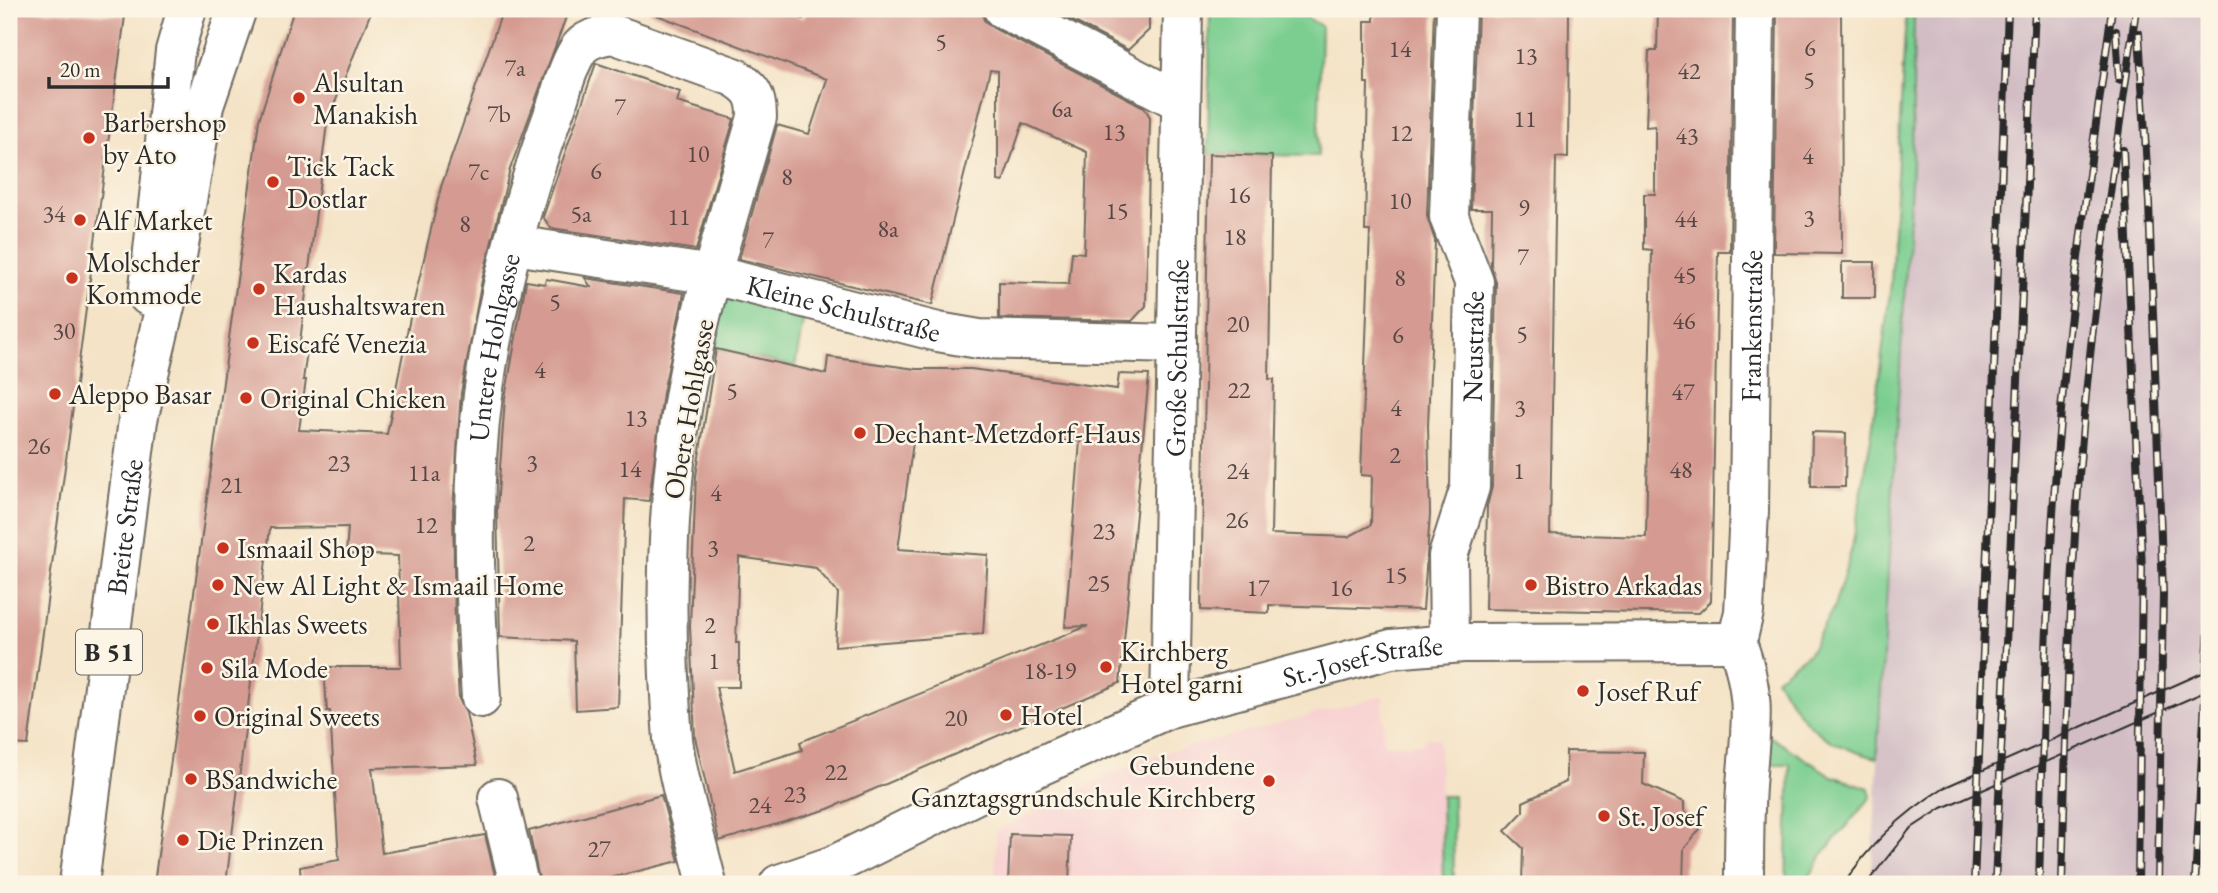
<svg xmlns="http://www.w3.org/2000/svg" width="2218" height="893" font-family="'EB Garamond',serif">
	<rect width="100%" height="100%" fill="#fcf5e5"/>
	<filter id="ink" filterUnits="userSpaceOnUse"><feTurbulence type="fractalNoise" baseFrequency=".0143" numOctaves="2"/><feDisplacementMap in="SourceGraphic" scale="14" xChannelSelector="R" yChannelSelector="G"/><feConvolveMatrix kernelMatrix="1 2 1 2 8 2 1 2 1" color-interpolation-filters="sRGB"/></filter>
	<filter id="wash" filterUnits="userSpaceOnUse"><feTurbulence type="fractalNoise" baseFrequency=".00686" numOctaves="4" result="noise"/><feDisplacementMap in="SourceGraphic" scale="28" xChannelSelector="R" yChannelSelector="G"/><feGaussianBlur stdDeviation="1.57" result="paint"/><feColorMatrix in="noise" values="0 0 0 0 0 0 0 0 0 0 0 0 0 0 0 0 0 1.4 0 .05"/><feComposite in="paint" operator="in"/></filter>
	<g filter="url(#wash)">
		<rect width="100%" height="100%" fill="#f4e3c6"/>
		<path fill="#f7cfd0" d="M1383 696 1384 744H1424L1425 738H1439L1443 884H995L996 831 1145 758Z"/>
		<path fill="#d2bdc5" d="M1914 9H2209V884H1871L1912 165Z"/>
		<g fill="#7bce90" stroke="#537c5e" stroke-width="2">
			<path d="M1210 9H1293L1321 26 1318 156 1208 154Z"/>
			<path d="M1914 12 1912 165 1877 758C1823 745 1803 725 1776 678L1809 653 1834 607 1852 548 1872 431 1891 284 1906 13Z"/>
			<path d="M725 297 804 316 795 367 713 348Z"/>
			<path d="M1763 732 1832 776 1869 788 1871 797 1825 851 1805 884H1786L1790 764H1760Z"/>
			<path d="M1441 796H1453L1454 884H1443Z"/>
		</g>
		<g id="blocks">
			<g fill="#d59b92" fill-rule="evenodd">
				<path d="M9 9 125 16 28 745 9 744Z"/>
				<path d="M294 9H372L327 123 299 350 307 351 303 380H306L299 430 387 434 410 318 441 187 503 9H569L510 169 482 280 461 393 453 509 455 632 459 699 466 713 477 765 372 768 382 853 485 835 497 884H301L300 867 339 860 330 711H327L324 667H401L398 556 346 554 348 527 270 528 226 884H154L259 120Z"/>
				<path d="M649 9H783L803 19 809 9H981L984 20 993 28 1144 107 1150 117 1146 306 1132 321 999 318V282L1069 284 1072 252 1084 253 1087 152 1023 123 1003 182 998 181V71L990 70 932 305 739 259 777 125 809 134 827 79 649 12Z"/>
				<path d="M1050 9H1149V30L1128 50Z"/>
				<path d="M1374 9H1434L1427 216 1435 241 1428 426 1430 514 1423 610 1269 605V613L1201 610 1209 154 1272 156 1269 379H1274L1271 534 1348 537 1371 525 1372 476 1361 475 1370 231H1365L1368 83H1365V21H1374Z"/>
				<path d="M1478 9H1569L1568 158 1556 157 1550 534 1646 537 1652 250 1644 249V194H1655V126L1646 127 1649 51H1657L1658 9H1733L1730 252H1718L1711 601 1699 613 1485 609 1487 506 1492 487 1496 282 1491 265 1492 209H1471Z"/>
				<path d="M1777 9H1841L1842 254 1774 253Z"/>
				<path d="M596 63 680 92 677 102 734 119 696 250 551 228 543 217Z"/>
				<rect x="1842" y="262" width="33" height="36"/>
				<path d="M585 278 684 293 663 393 649 501 625 499 618 707 576 710 574 641 500 637 497 509 505 398 526 281 545 284 546 279 591 287Z"/>
				<path d="M716 349 826 374 828 357 916 369H971L1117 389 1119 374 1149 375 1120 683 828 809 719 841 695 737 690 626 696 476ZM914 435 992 441H1080L1065 627 1088 626 800 742 802 750 735 771 716 687H739V643H736L739 557 816 568 838 593 835 646 983 634 988 555 898 549Z"/>
				<path d="M1812 432 1846 433 1845 487H1811Z"/>
				<path d="M1566 751 1644 752 1643 784 1684 802V810L1700 829 1684 849 1683 884H1522L1523 848 1505 831 1523 812V802L1566 782Z"/>
				<path d="M661 795 679 861 586 884H540L529 831Z"/>
				<path d="M1010 834 1071 836 1069 884H1008Z"/>
			</g>
		</g>
	</g>
	<g filter="url(#ink)">
		<use href="#blocks" fill-opacity="0" stroke="#716b61" stroke-width="2"/>
		<g fill="none" stroke-linecap="round" stroke-linejoin="round">
			<g stroke="#716b61" stroke-width="42">
				<g id="minor">
					<path d="M1003 9 1181 102"/>
					<path id="s1" d="M514 245 713 275 938 332 979 339 1177 344"/>
					<path id="s2" d="M1737 642 1744 612 1749 511 1755 9"/>
					<path d="M1737 642C1758 701 1750 727 1746 786 1744 819 1744 852 1744 884"/>
					<path id="s3" d="M1449 644 1448 556 1470 487 1474 282 1449 217 1456 9"/>
					<path id="s4" d="M481 698C475 599 470 495 483 395 496 298 522 199 556 107 562 90 567 68 577 52 584 39 599 36 613 34L734 77C752 88 757 96 757 117 727 222 692 328 678 437 665 533 665 643 673 739 678 785 697 839 707 884"/>
					<path id="s5" d="M1170 708 1183 9"/>
					<path d="M498 798 519 884"/>
					<path id="s6" d="M779 884 834 865 977 794 1170 708 1391 649 1463 643 1737 642"/>
				</g>
			</g>
			<g stroke="#716b61" stroke-width="42">
				<g id="major">
					<path d="M148 296 175 51 187 9"/>
					<path id="s7" d="M79 884 138 420 177 256 204 106 237 9"/>
				</g>
			</g>
			<use href="#minor" stroke="#fff" stroke-width="38"/>
			<use href="#major" stroke="#fff" stroke-width="38"/>
			<g stroke="#2b2b2b" stroke-width="2">
				<path d="M1844 884C1869 844 1904 813 1943 788L2209 670"/>
				<path d="M1866 884 1910 829 1942 808 2209 690"/>
			</g>
			<g stroke="#2b2b2b" stroke-width="8">
				<g id="rail">
					<path d="M2116 31 2119 80"/>
					<path d="M2139 33 2149 203 2163 593 2158 884"/>
					<path d="M2123 150 2142 569 2138 884"/>
					<path d="M1974 884 2008 9"/>
					<path d="M1995 884 2035 9"/>
					<path d="M2039 884C2043 738 2046 591 2058 445 2070 299 2092 154 2112 9"/>
					<path d="M2062 884C2066 740 2069 595 2081 450 2093 303 2115 156 2136 9"/>
					<path d="M2195 884 2209 626"/>
				</g>
			</g>
			<use href="#rail" stroke="#fcf5e5" stroke-width="5" stroke-dasharray="16" stroke-linecap="butt"/>
		</g>
	</g>
	<g fill="#c8321e" stroke="#fcf5e5" stroke-width="2.5">
		<circle cx="299" cy="98" r="7"/>
		<circle cx="89" cy="138" r="7"/>
		<circle cx="273" cy="182" r="7"/>
		<circle cx="80" cy="220" r="7"/>
		<circle cx="72" cy="278" r="7"/>
		<circle cx="259" cy="289" r="7"/>
		<circle cx="253" cy="343" r="7"/>
		<circle cx="55" cy="394" r="7"/>
		<circle cx="246" cy="398" r="7"/>
		<circle cx="860" cy="433" r="7"/>
		<circle cx="223" cy="548" r="7"/>
		<circle cx="218" cy="585" r="7"/>
		<circle cx="1531" cy="585" r="7"/>
		<circle cx="213" cy="624" r="7"/>
		<circle cx="1106" cy="667" r="7"/>
		<circle cx="207" cy="668" r="7"/>
		<circle cx="1583" cy="691" r="7"/>
		<circle cx="1006" cy="715" r="7"/>
		<circle cx="200" cy="716" r="7"/>
		<circle cx="191" cy="779" r="7"/>
		<circle cx="1269" cy="781" r="7"/>
		<circle cx="1604" cy="816" r="7"/>
		<circle cx="183" cy="840" r="7"/>
	</g>
	<g text-anchor="middle" dominant-baseline="central" stroke-width="5" stroke-linejoin="round" paint-order="stroke">
		<g font-size="24" fill="#564745">
			<text x="941" y="41">5</text>
			<text x="1810" y="47">6</text>
			<text x="1400" y="48">14</text>
			<text x="1526" y="55">13</text>
			<text x="515" y="67">7a</text>
			<text x="1689" y="70">42</text>
			<text x="1809" y="79">5</text>
			<text x="620" y="106">7</text>
			<text x="1062" y="108">6a</text>
			<text x="499" y="113">7b</text>
			<text x="1525" y="118">11</text>
			<text x="1114" y="131">13</text>
			<text x="1401" y="132">12</text>
			<text x="1687" y="135">43</text>
			<text x="698" y="153">10</text>
			<text x="1808" y="155">4</text>
			<text x="596" y="170">6</text>
			<text x="479" y="171">7c</text>
			<text x="787" y="176">8</text>
			<text x="1239" y="194">16</text>
			<text x="1400" y="200">10</text>
			<text x="1524" y="207">9</text>
			<text x="1117" y="210">15</text>
			<text x="54" y="213">34</text>
			<text x="581" y="213">5a</text>
			<text x="679" y="216">11</text>
			<text x="1809" y="217">3</text>
			<text x="1686" y="218">44</text>
			<text x="465" y="223">8</text>
			<text x="888" y="228">8a</text>
			<text x="1235" y="236">18</text>
			<text x="768" y="239">7</text>
			<text x="1523" y="256">7</text>
			<text x="1685" y="274">45</text>
			<text x="1400" y="277">8</text>
			<text x="555" y="301">5</text>
			<text x="1684" y="320">46</text>
			<text x="1238" y="323">20</text>
			<text x="64" y="330">30</text>
			<text x="1522" y="333">5</text>
			<text x="1398" y="334">6</text>
			<text x="540" y="369">4</text>
			<text x="1239" y="389">22</text>
			<text x="732" y="390">5</text>
			<text x="1683" y="391">47</text>
			<text x="1396" y="407">4</text>
			<text x="1520" y="407">3</text>
			<text x="636" y="417">13</text>
			<text x="39" y="445">26</text>
			<text x="1395" y="454">2</text>
			<text x="339" y="462">23</text>
			<text x="532" y="462">3</text>
			<text x="630" y="468">14</text>
			<text x="1681" y="469">48</text>
			<text x="1238" y="470">24</text>
			<text x="1519" y="470">1</text>
			<text x="424" y="472">11a</text>
			<text x="232" y="484">21</text>
			<text x="716" y="492">4</text>
			<text x="1237" y="519">26</text>
			<text x="426" y="524">12</text>
			<text x="1104" y="530">23</text>
			<text x="529" y="542">2</text>
			<text x="713" y="547">3</text>
			<text x="1396" y="574">15</text>
			<text x="1099" y="582">25</text>
			<text x="1258" y="587">17</text>
			<text x="1341" y="587">16</text>
			<text x="710" y="624">2</text>
			<text x="714" y="660">1</text>
			<text x="1050" y="670">18-19</text>
			<text x="956" y="717">20</text>
			<text x="836" y="771">22</text>
			<text x="795" y="793">23</text>
			<text x="760" y="804">24</text>
			<text x="599" y="848">27</text>
		</g>
		<rect fill="#fcf5e5" stroke="#6a6863" stroke-width="2" x="76" y="629.5" width="66" height="45" rx="5"/>
		<g font-size="26" font-weight="bold" fill="#2b2b2b">
			<text x="109" y="652">B 51</text>
		</g>
		<g font-size="28" fill="#2b2b2b" stroke="#fcf5e5" text-anchor="start">
			<text x="313" y="82">Alsultan<tspan x="313" dy="32">Manakish</tspan></text>
			<text x="103" y="122">Barbershop<tspan x="103" dy="32">by Ato</tspan></text>
			<text x="287" y="166">Tick Tack<tspan x="287" dy="32">Dostlar</tspan></text>
			<text x="94" y="220">Alf Market</text>
			<text x="86" y="262">Molschder<tspan x="86" dy="32">Kommode</tspan></text>
			<text x="273" y="273">Kardas<tspan x="273" dy="32">Haushaltswaren</tspan></text>
			<text x="267" y="343">Eiscafé Venezia</text>
			<text x="69" y="394">Aleppo Basar</text>
			<text x="260" y="398">Original Chicken</text>
			<text x="874" y="433">Dechant-Metzdorf-Haus</text>
			<text x="237" y="548">Ismaail Shop</text>
			<text x="232" y="585">New Al Light &amp; Ismaail Home</text>
			<text x="1545" y="585">Bistro Arkadas</text>
			<text x="227" y="624">Ikhlas Sweets</text>
			<text x="1120" y="651">Kirchberg<tspan x="1120" dy="32">Hotel garni</tspan></text>
			<text x="221" y="668">Sila Mode</text>
			<text x="1597" y="691">Josef Ruf</text>
			<text x="1020" y="715">Hotel</text>
			<text x="214" y="716">Original Sweets</text>
			<text x="1255" y="765" text-anchor="end">Gebundene<tspan x="1255" dy="32">Ganztagsgrundschule Kirchberg</tspan></text>
			<text x="205" y="779">BSandwiche</text>
			<text x="1618" y="816">St. Josef</text>
			<text x="197" y="840">Die Prinzen</text>
		</g>
		<g font-size="28" fill="#2b2b2b" stroke="#fcf5e5">
			<text stroke="none"><textPath href="#s1" startOffset="336">Kleine Schulstraße</textPath></text>
			<text stroke="none"><textPath href="#s2" startOffset="317">Frankenstraße</textPath></text>
			<text stroke="none"><textPath href="#s3" startOffset="301">Neustraße</textPath></text>
			<text stroke="none"><textPath href="#s4" startOffset="352">Untere Hohlgasse</textPath></text>
			<text stroke="none"><textPath href="#s5" startOffset="350">Große Schulstraße</textPath></text>
			<text transform="translate(688 409) rotate(-80)">Obere Hohlgasse</text>
			<text stroke="none"><textPath href="#s7" startOffset="360">Breite Straße</textPath></text>
			<text stroke="none"><textPath href="#s6" startOffset="628">St.-Josef-Straße</textPath></text>
		</g>
	</g>
	<rect width="2218" height="893" fill="none" stroke="#fcf5e5" stroke-width="35"/>
	<path d="M49 77v10h119v-10" fill="none" stroke="#2b2b2b" stroke-width="3.5"/>
	<text x="60" y="77" font-size="21" fill="#2b2b2b" stroke="#fcf5e5" stroke-width="5" paint-order="stroke">20 m</text>
</svg>
